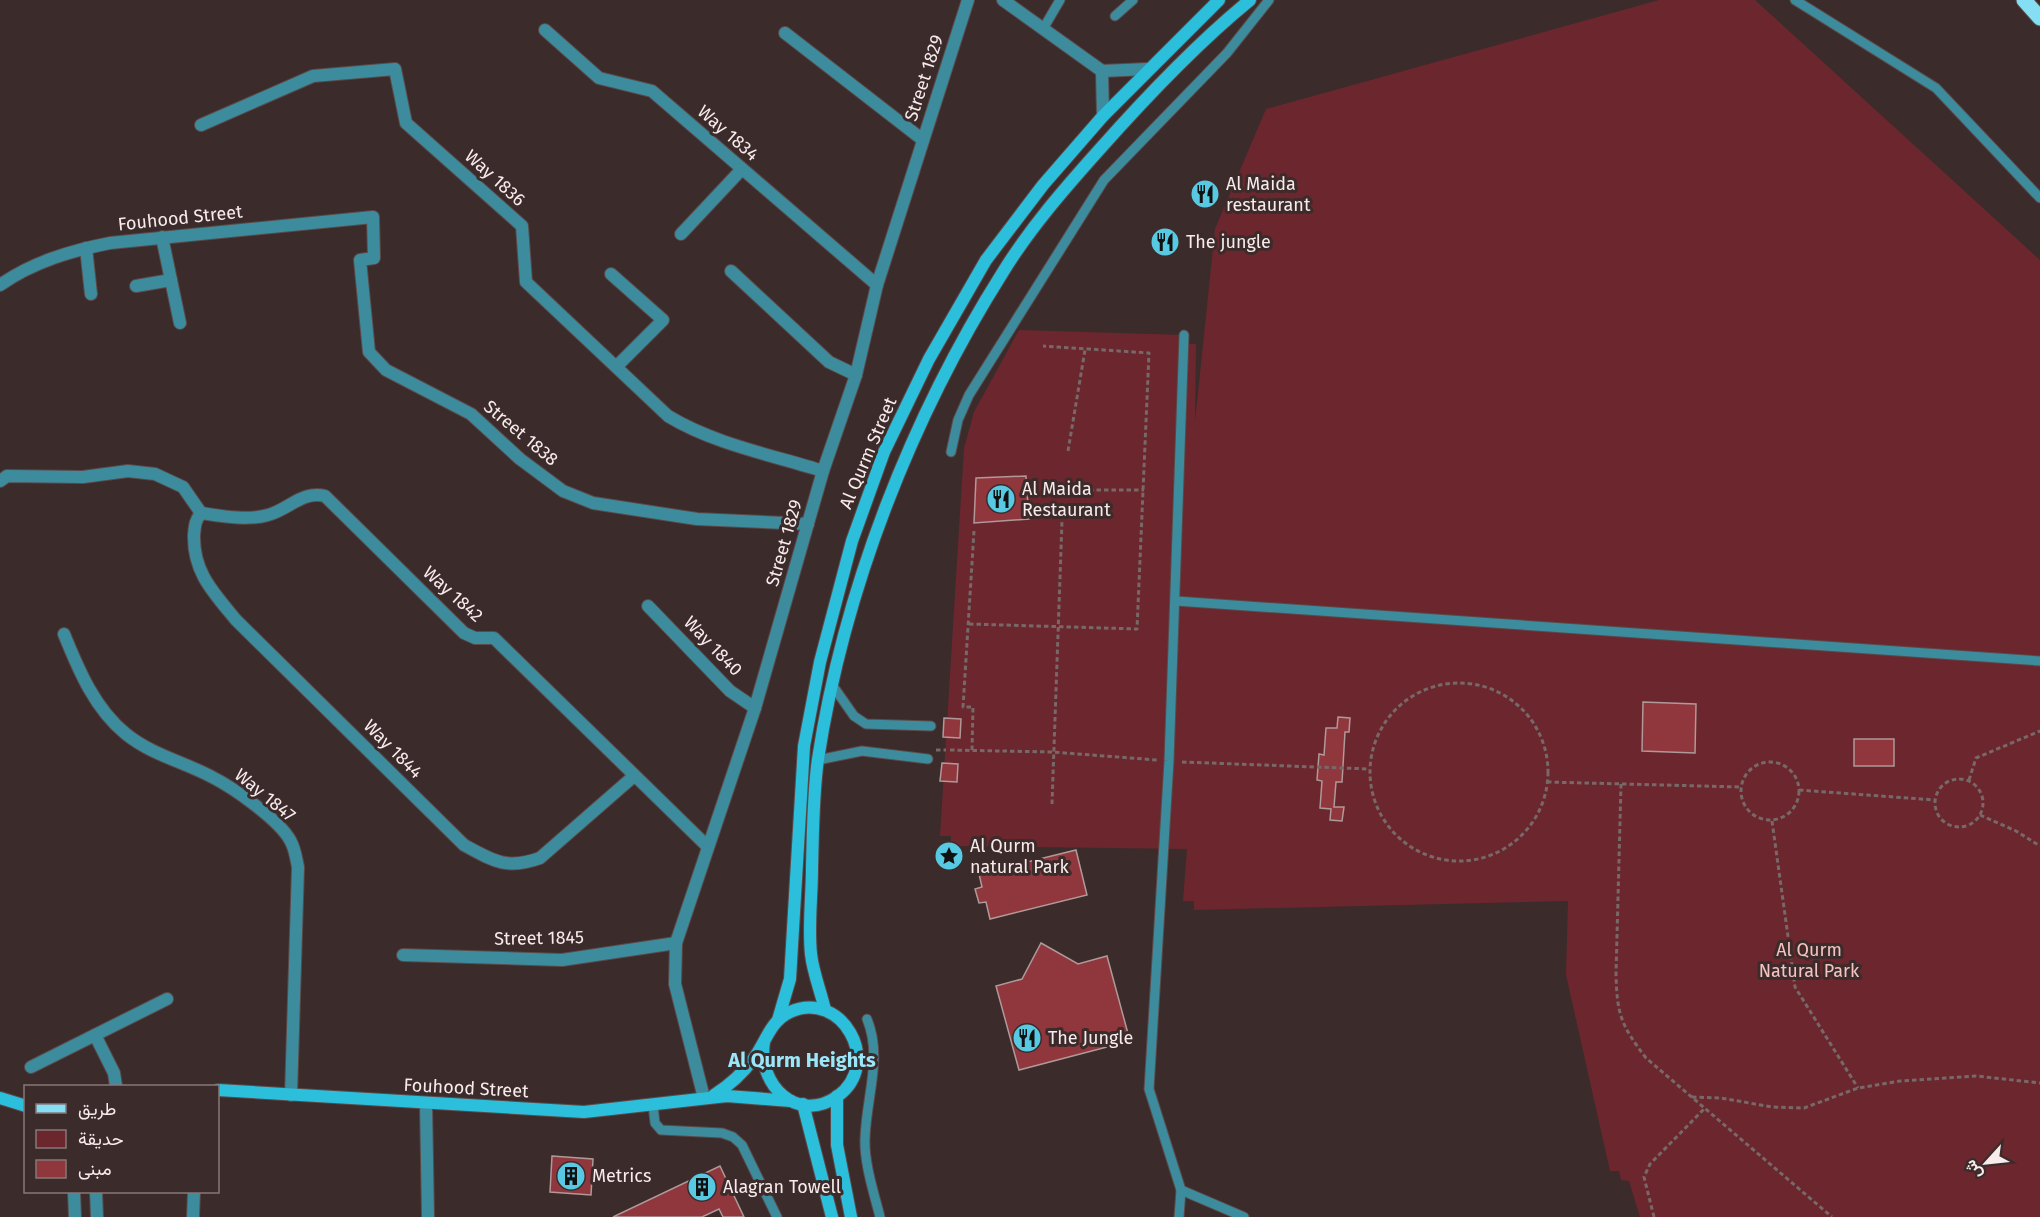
<svg xmlns="http://www.w3.org/2000/svg" width="2040" height="1217" font-family="'Fira Sans',Vazirmatn,sans-serif">
	<rect width="100%" height="100%" fill="#3c2b2b"/>
	<path fill="#6b272d" d="M1659 0H1755L2040 260V1217H1640L1629 1181 1621 1180 1619 1171H1610L1566 975 1568 901 1194 910V901H1183L1187 849 951 846V836H940L964 448 974 412 1019 330 1185 335V344H1196L1195 422 1215 229 1266 109Z"/>
	<g fill="#90373e" stroke="#af9999" stroke-width="1.5">
		<path d="M1026 476 1029 519 974 523 976 478Z"/>
		<path d="M1643 702 1696 704 1695 753 1642 751Z"/>
		<path d="M1338 717 1350 718 1349 732H1345L1342 782H1336L1334 807H1344L1342 821 1330 820 1331 809 1320 808 1322 781 1317 780 1319 754 1324 755 1326 728H1337Z"/>
		<path d="M944 718 961 719 960 738 943 737Z"/>
		<rect x="1854" y="739" width="40" height="27"/>
		<path d="M942 763 958 764 957 782 940 781Z"/>
		<path d="M1076 850 1087 895 990 919 986 902 979 903 975 889 982 887 979 874Z"/>
		<path d="M1041 943 1078 964 1107 956 1130 1041 1019 1070 996 986 1022 979Z"/>
		<path d="M552 1156 593 1159 591 1195 550 1192Z"/>
		<path d="M720 1166 744 1217H723L719 1209 702 1217H613Z"/>
	</g>
	<g fill="none" stroke-linecap="round" stroke-linejoin="round">
		<g stroke="#5a4a4a" stroke-width="11">
			<g id="lane">
				<path d="M1795 0 1936 88 2040 198"/>
				<path d="M1115 16 1133 0"/>
				<path d="M1043 29 1060 0"/>
				<path d="M951 452 958 420 969 395 1104 180 1227 53 1269 0"/>
				<path d="M1176 601 2040 661"/>
				<path d="M833 686 854 716 866 724 931 726"/>
				<path d="M818 760 862 751 928 759"/>
				<path d="M867 1019C883 1058 866 1097 865 1139 864 1163 874 1193 880 1217"/>
				<path d="M653 1105 655 1123 661 1130 722 1133 733 1137 742 1145 777 1217"/>
				<path d="M1181 1190 1244 1217"/>
				<path d="M1179 1217 1181 1190 1149 1089 1169 761 1184 335"/>
			</g>
		</g>
		<g stroke="#5a4a4a" stroke-width="14">
			<g id="street">
				<path d="M1003 0 1102 71 1147 69"/>
				<path d="M545 30 599 78 652 91 877 285"/>
				<path d="M785 33 923 140"/>
				<path d="M1102 71 1103 116"/>
				<path d="M201 125 313 76 395 69 406 123 522 226 526 282 668 416C714 444 772 455 823 471"/>
				<path d="M681 234 742 169"/>
				<path d="M162 237 180 323"/>
				<path d="M86 248 91 294"/>
				<path d="M731 271 829 362 856 375"/>
				<path d="M611 274 663 320 617 366"/>
				<path d="M0 285C33 262 70 251 110 243L373 217 374 258 360 260 369 352 386 370 471 414 520 459 563 491 593 503 697 519 808 524"/>
				<path d="M136 286 171 280"/>
				<path d="M0 481 7 476 83 477 128 471 155 474 183 487 201 513"/>
				<path d="M201 513C221 516 248 521 268 515 288 510 303 490 325 496L464 633 475 638H494L707 846"/>
				<path d="M201 513C195 521 195 525 194 535 193 572 213 592 236 620L464 845C493 861 507 870 540 858L634 776"/>
				<path d="M648 606 730 691 755 708"/>
				<path d="M64 634C79 671 95 709 126 734 152 755 184 762 212 777 234 788 279 820 290 840 295 848 296 858 298 867L291 1095"/>
				<path d="M403 955 562 960 676 943"/>
				<path d="M95 1035 114 1073 116 1086"/>
				<path d="M31 1067 167 999"/>
				<path d="M704 1098 675 984 676 943 755 708 823 471 856 375 877 285 968 0"/>
				<path d="M426 1104 428 1217"/>
				<path d="M74 1192 75 1217"/>
				<path d="M96 1192 97 1217"/>
				<path d="M193 1217 194 1192"/>
			</g>
		</g>
		<g stroke="#5a4a4a" stroke-width="14">
			<g id="secondary">
				<path d="M825 1010C821 992 813 973 811 954 808 926 812 896 812 868 813 832 813 794 818 759 844 589 912 416 1003 272 1030 228 1065 188 1099 150 1146 97 1196 44 1250 0"/>
				<path d="M778 1020 790 979 804 746 820 662 852 541 884 452 929 359 986 260 1043 185 1103 116 1219 0"/>
				<path d="M218 1090 584 1112 727 1096 791 1101"/>
				<path d="M714 1095C730 1085 743 1073 754 1058 766 1042 770 1021 790 1012 842 989 883 1063 838 1096 797 1125 757 1084 764 1042"/>
				<path d="M837 1096V1145L851 1217"/>
				<path d="M0 1098 26 1106"/>
				<path d="M803 1104 832 1217"/>
			</g>
		</g>
		<g stroke="#5a4a4a" stroke-width="17">
			<path id="primary" d="M2024 0 2040 18"/>
		</g>
		<g stroke="#786868" stroke-width="3" stroke-dasharray="4.5 3" stroke-linecap="butt">
			<path d="M1068 451 1085 350"/>
			<path d="M1089 490H1144"/>
			<path d="M969 624 1137 629 1149 353 1043 346"/>
			<circle cx="1459" cy="772" r="89"/>
			<path d="M936 750H946"/>
			<path d="M950 750 1052 752 1157 760"/>
			<path d="M972 750 973 707H963L974 531"/>
			<circle cx="1770" cy="791" r="29"/>
			<path d="M1182 762 1369 769"/>
			<circle cx="1959" cy="803" r="24"/>
			<path d="M1969 780 1976 758 2040 731"/>
			<path d="M1547 782 1740 787"/>
			<path d="M1621 784 1616 974C1617 1015 1621 1025 1646 1058L1832 1217"/>
			<path d="M1799 790 1935 800"/>
			<path d="M1052 804 1062 521"/>
			<path d="M1980 815 2016 831 2040 846"/>
			<path d="M1772 821 1795 987 1858 1088"/>
			<path d="M1692 1097 1721 1098 1772 1107 1804 1108 1858 1088 1900 1081 1976 1076 2040 1083"/>
			<path d="M1654 1217 1644 1177 1650 1164 1704 1109"/>
		</g>
		<use href="#lane" stroke="#3d8c9e" stroke-width="9"/>
		<use href="#street" stroke="#3d8c9e" stroke-width="12"/>
		<use href="#secondary" stroke="#2cbfdc" stroke-width="12"/>
		<use href="#primary" stroke="#84def4" stroke-width="15"/>
	</g>
	<defs>
		<g id="restaurant-disc" transform="scale(1.5)"><circle r="9.5" fill="#57c9e2" stroke="#3c2b2b"/><path d="M-5-6h1v4h1v-4h1v4h1v-4h1v5L-1.5 .5V6h-2V.5L-5-1ZM5-6V6H3V1.5H1.5Q1.5-4 5-6Z" fill="#111"/></g>
		<g id="sight-disc" transform="scale(1.5)"><circle r="9.5" fill="#57c9e2" stroke="#3c2b2b"/><path d="M0-6L1.8-2.2L6-1.7L2.9 1.2L3.7 5.4L0 3.3L-3.7 5.4L-2.9 1.2L-6-1.7L-1.8-2.2Z" fill="#111"/></g>
		<g id="building-disc" transform="scale(1.5)"><circle r="9.5" fill="#57c9e2" stroke="#3c2b2b"/><path d="M-4-6H4V6H1V3H-1V6H-4ZM-2.5-4.3h1.7v1.8h-1.7ZM.8-4.3h1.7v1.8H.8ZM-2.5-1h1.7V.8h-1.7ZM.8-1h1.7V.8H.8Z" fill="#111"/></g>
	</defs>
	<g fill-rule="evenodd">
		<use href="#restaurant-disc" x="1205" y="194"/>
		<use href="#restaurant-disc" x="1165" y="242"/>
		<use href="#restaurant-disc" x="1001" y="499"/>
		<use href="#sight-disc" x="949" y="856"/>
		<use href="#restaurant-disc" x="1027" y="1038"/>
		<use href="#building-disc" x="571" y="1176"/>
		<use href="#building-disc" x="702" y="1187"/>
	</g>
	<g text-anchor="middle" dominant-baseline="central" stroke-width="6" stroke-linejoin="round" paint-order="stroke">
		<g font-size="18" fill="#f7ebeb" stroke="#3c2b2b">
			<text transform="translate(924 78) rotate(-72)">Street 1829</text>
			<text transform="translate(728 133) rotate(41)">Way 1834</text>
			<text transform="translate(495 178) rotate(42)">Way 1836</text>
			<text transform="translate(180 218) rotate(-6)">Fouhood Street</text>
			<text transform="translate(521 433) rotate(40)">Street 1838</text>
			<text transform="translate(868 453) rotate(-67)">Al Qurm Street</text>
			<text transform="translate(784 543) rotate(-74)">Street 1829</text>
			<text transform="translate(453 594) rotate(42)">Way 1842</text>
			<text transform="translate(713 646) rotate(46)">Way 1840</text>
			<text transform="translate(393 749) rotate(45)">Way 1844</text>
			<text transform="translate(265 795) rotate(39)">Way 1847</text>
			<text transform="translate(539 938) rotate(-1)">Street 1845</text>
			<text transform="translate(466 1088) rotate(3)">Fouhood Street</text>
		</g>
		<g font-size="18" fill="#f7ebeb" stroke="#3c2b2b" text-anchor="start">
			<text x="1226" y="184">Al Maida<tspan x="1226" dy="21">restaurant</tspan></text>
			<text x="1186" y="242">The jungle</text>
			<text x="1022" y="489">Al Maida<tspan x="1022" dy="21">Restaurant</tspan></text>
			<text x="970" y="846">Al Qurm<tspan x="970" dy="21">natural Park</tspan></text>
			<text x="1048" y="1038">The Jungle</text>
			<text x="592" y="1176">Metrics</text>
			<text x="723" y="1187">Alagran Towell</text>
		</g>
		<g font-size="18" fill="#f6c2c2" stroke="#3c2b2b">
			<text x="1809" y="950">Al Qurm<tspan x="1809" dy="21">Natural Park</tspan></text>
		</g>
		<g font-size="20" font-weight="bold" fill="#9ae7fa" stroke="#3c2b2b">
			<text x="802" y="1060">Al Qurm Heights</text>
		</g>
	</g>
	<rect x="24" y="1085" width="195" height="108" fill="#3c2b2b" stroke="#877878" stroke-width="1.5"/>
	<rect x="36" y="1104" width="30" height="9" fill="#84def4" stroke="#877878" stroke-width="1.5"/>
	<text x="78" y="1115" font-size="18" fill="#f7ebeb">طريق</text>
	<rect x="36" y="1130" width="30" height="18" fill="#6b272d" stroke="#877878" stroke-width="1.5"/>
	<text x="78" y="1145" font-size="18" fill="#f7ebeb">حديقة</text>
	<rect x="36" y="1160" width="30" height="18" fill="#90373e" stroke="#877878" stroke-width="1.5"/>
	<text x="78" y="1175" font-size="18" fill="#f7ebeb">مبنى</text>
	<g transform="translate(1986 1163) rotate(243)" stroke="#3c2b2b" stroke-width="4.5" paint-order="stroke">
	<path d="M0-4.5L10 22L0 15L-10 22Z" fill="#f7ebeb"/>
	<text y="-9" font-size="16" font-weight="bold" text-anchor="middle" fill="#f7ebeb">ش</text>
	</g>
</svg>
